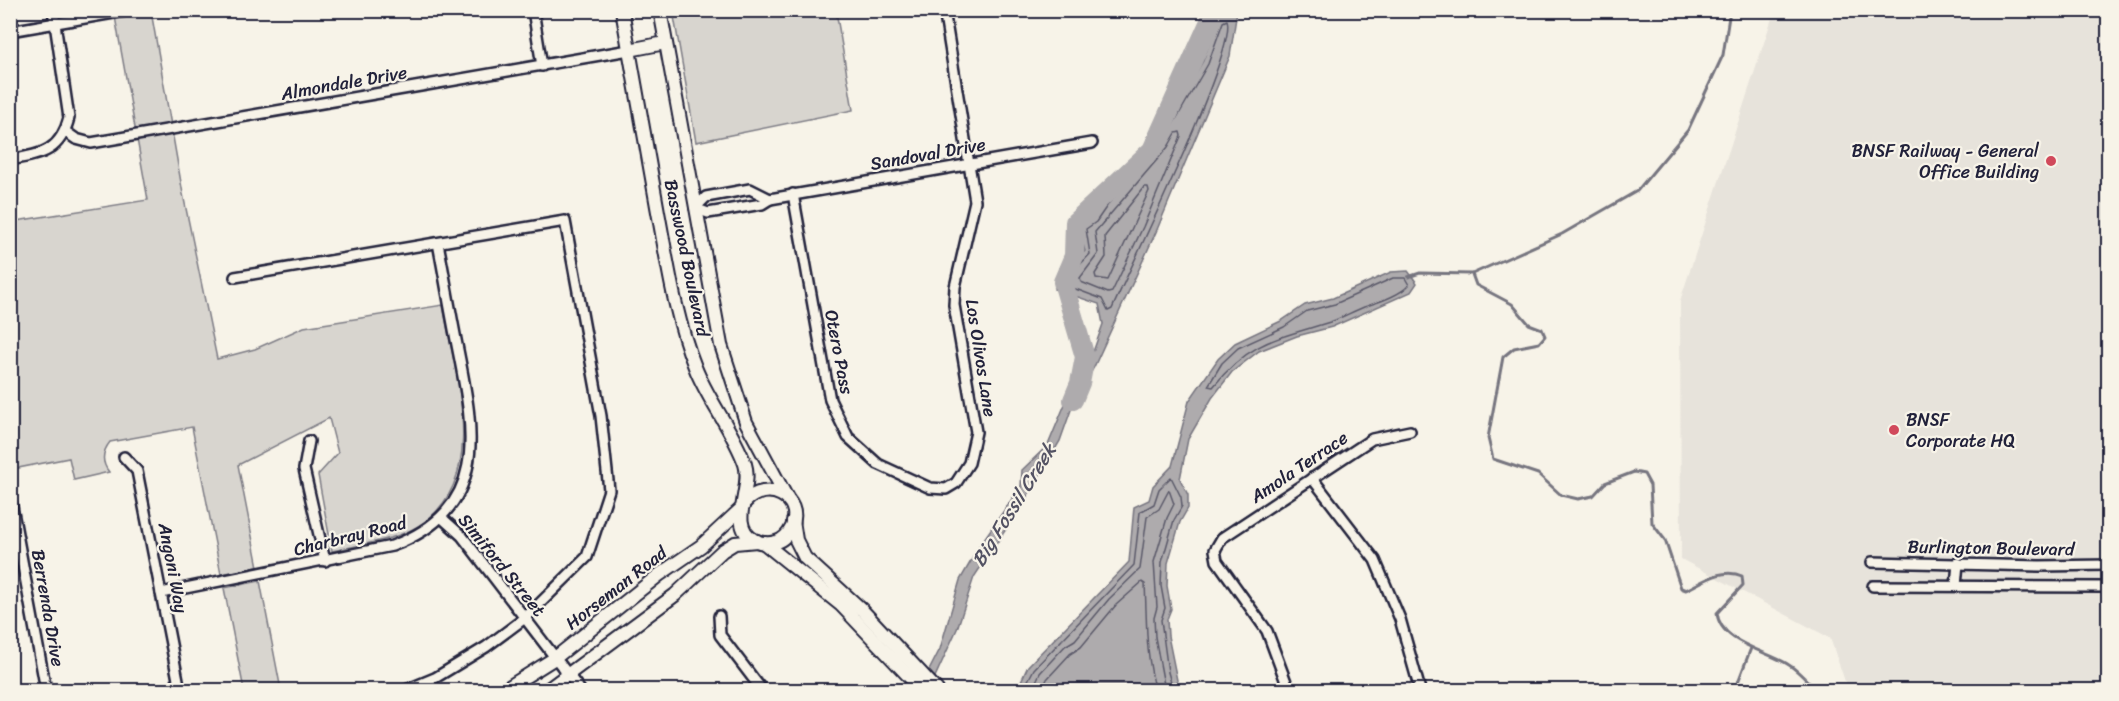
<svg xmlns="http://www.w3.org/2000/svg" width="2119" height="701" font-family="Sriracha,sans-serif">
	<rect width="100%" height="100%" fill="#f7f3e8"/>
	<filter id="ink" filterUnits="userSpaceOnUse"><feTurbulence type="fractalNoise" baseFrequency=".0167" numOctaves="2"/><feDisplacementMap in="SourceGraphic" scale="12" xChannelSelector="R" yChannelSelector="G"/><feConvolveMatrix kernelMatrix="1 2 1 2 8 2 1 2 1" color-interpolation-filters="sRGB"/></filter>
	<g filter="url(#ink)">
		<path fill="#e7e3db" d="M1781 11H2108V690H1848L1830 638 1681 559 1680 301 1772 18Z"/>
		<g fill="#d8d5cf" stroke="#7d7c85" stroke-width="1.5">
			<path d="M114 11H151L183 194 217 359 255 349 304 327 443 305C454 371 490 475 424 522 398 541 362 544 332 551L318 475 338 453 329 418 238 465 258 567 221 574 192 427 110 442C102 452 101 462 109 472L74 480 69 458 13 469 10 455V222L148 200Z"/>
			<path d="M673 11H836L853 110 696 142Z"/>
			<path d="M260 581 281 690H244L224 588Z"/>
		</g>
		<g fill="#aeabad" stroke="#76747f" stroke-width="1.5">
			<path d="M1221 11H1237L1230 56 1156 232 1094 367 1072 407 1060 441 1022 505 974 577 957 629 929 690H919L940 649 960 580 982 542 1021 486 1022 470 1048 445 1065 404 1093 352 1103 324 1099 304 1054 289C1060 274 1074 264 1085 251L1078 227 1091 218 1104 199 1157 139 1203 61Z"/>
			<path d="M1408 271 1417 283 1411 292 1332 327 1297 336 1259 351 1232 372 1212 398 1188 439 1180 479 1188 495V508L1180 522 1168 563 1167 586 1171 609 1167 619 1168 636 1179 690H1017L1028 666 1129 562 1134 507 1149 500 1153 486 1172 466 1189 401 1218 359 1235 343 1281 321 1305 305 1333 298 1391 272Z"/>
		</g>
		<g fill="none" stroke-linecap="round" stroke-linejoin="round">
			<g stroke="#5a5969" stroke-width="1.5">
				<path d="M1227 20C1238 49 1130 268 1112 309L1108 311 1102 299 1065 285 1064 282 1090 254 1086 229 1096 222 1109 203 1163 142 1208 64 1223 22Z"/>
				<path d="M1180 132 1181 136 1143 227 1112 292 1108 293 1081 282 1080 278 1098 254 1095 232 1168 147 1176 133Z"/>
				<path d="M1144 187H1148L1149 191 1108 280 1096 278 1095 274 1106 257 1105 236Z"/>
				<path d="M1393 278H1405L1409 285C1399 296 1378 302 1364 307 1352 312 1341 318 1330 322 1276 339 1250 341 1213 387L1208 386 1222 363 1238 348 1284 327 1307 311 1335 304Z"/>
				<path d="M1023 690 1034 669 1134 565 1140 512 1154 504 1159 489 1171 477 1181 497 1182 506 1174 520 1162 562 1161 586 1165 608 1161 620 1168 672 1173 690"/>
				<path d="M1032 690 1040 673 1065 646 1075 640 1109 599 1140 569 1147 517 1159 509 1169 490 1174 504 1167 518 1154 562 1157 607 1154 618 1155 637 1165 690"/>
				<path d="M1042 690 1047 679 1070 654 1081 647 1116 605 1142 582 1145 584C1147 620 1145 655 1156 690"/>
			</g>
			<g stroke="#76747f" stroke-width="3">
				<path d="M1472 274 1476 285 1512 304 1529 324 1542 329 1545 336 1539 343 1514 348 1503 357 1488 438 1493 459 1538 474 1561 495 1578 499 1593 496 1605 483 1634 472 1644 474 1650 485 1652 523 1665 540 1681 588 1686 590C1704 581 1723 567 1742 576L1743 585 1717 613C1720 643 1768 651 1789 665 1799 671 1808 682 1816 690"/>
				<path d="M1408 277 1420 273 1472 274 1562 234 1637 191 1688 130 1723 55 1730 10"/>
				<path d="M1735 690 1751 648"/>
			</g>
			<path stroke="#aeabad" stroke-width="20" d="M1073 400 1080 383 1085 357 1063 282 1074 256 1075 222 1152 150 1215 10"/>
			<g stroke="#22223b" stroke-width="14">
				<g id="street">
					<path d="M533 10 542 66"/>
					<path d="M10 31 131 10"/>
					<path d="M66 132 76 139 91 143 629 50"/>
					<path d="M10 160C42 154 60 152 69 118L53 10"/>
					<path d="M750 189 770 199 762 204 708 213 695 208 706 197Z"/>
					<path d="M793 194 830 400 848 437 878 464 930 488 946 489 956 483 969 463 976 432 954 305 955 287 975 201 944 10"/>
					<path d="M770 199 1092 143"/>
					<path d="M235 277 565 221 601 416 609 490 587 557 525 618 486 647 435 678 406 690"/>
					<path d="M309 441 304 469 325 561"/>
					<path d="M124 457 137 471 180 690"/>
					<path d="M1312 478 1375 560 1400 619 1420 690"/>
					<path d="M10 496 46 690"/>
					<path d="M442 518 462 536 580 690"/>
					<path d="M1872 562 2040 566 2108 565"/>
					<path d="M1873 586 2108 587"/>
					<path d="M1956 586 1958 563"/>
					<path d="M161 593 392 546C489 509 475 435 458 350 451 315 445 279 438 243"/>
					<path d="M719 616 720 635 762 690"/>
					<path d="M1289 690 1267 631 1217 561 1215 550 1222 538 1372 439 1410 431"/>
				</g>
			</g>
			<g stroke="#22223b" stroke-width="16">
				<g id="secondary">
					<path d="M622 10C634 78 646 145 658 212 668 265 675 317 695 367 708 401 733 430 745 464 753 488 727 525 754 540 760 543 769 544 776 542 783 540 789 533 792 527 804 497 766 479 745 502"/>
					<path d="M660 10 721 345 746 422 787 498"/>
					<path d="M629 50 665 43"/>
					<path d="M793 521 796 540 805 558 862 610 937 690"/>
					<path d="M764 543 841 605 922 690"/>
					<path d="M504 690 555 658 659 575 701 546 743 507"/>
					<path d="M547 690 675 595 722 551 735 543 757 541"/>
				</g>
			</g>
			<use href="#street" stroke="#f7f3e8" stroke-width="9"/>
			<use href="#secondary" stroke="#f7f3e8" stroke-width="12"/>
		</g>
	</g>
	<g fill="#d1495b" stroke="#f7f3e8" stroke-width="2">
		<circle cx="2051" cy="161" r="6"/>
		<circle cx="1894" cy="430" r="6"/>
	</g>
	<g text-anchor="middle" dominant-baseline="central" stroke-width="4.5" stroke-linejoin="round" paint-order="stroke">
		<g font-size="18" fill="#22223b" stroke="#f7f3e8">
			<text transform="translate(344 83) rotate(-10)">Almondale Drive</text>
			<text transform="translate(928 154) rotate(-10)">Sandoval Drive</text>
			<text transform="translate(687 258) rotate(78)">Basswood Boulevard</text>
			<text transform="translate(839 352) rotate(79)">Otero Pass</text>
			<text transform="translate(981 358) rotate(81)">Los Olivos Lane</text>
			<text transform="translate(1299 467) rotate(-34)">Amola Terrace</text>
			<text transform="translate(350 536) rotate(-14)">Charbray Road</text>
			<text transform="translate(1991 548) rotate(1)">Burlington Boulevard</text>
			<text transform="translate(502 565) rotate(51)">Simiford Street</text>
			<text transform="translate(173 568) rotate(79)">Angoni Way</text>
			<text transform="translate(616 588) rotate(-38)">Horseman Road</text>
			<text transform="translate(48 608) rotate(80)">Berrenda Drive</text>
		</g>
		<g font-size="18" fill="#22223b" stroke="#f7f3e8" text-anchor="end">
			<text x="2039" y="151">BNSF Railway - General<tspan x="2039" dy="21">Office Building</tspan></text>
			<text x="1906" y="420" text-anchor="start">BNSF<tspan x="1906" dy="21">Corporate HQ</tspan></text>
		</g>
		<g font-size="20" font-style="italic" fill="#535263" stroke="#f7f3e8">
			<text transform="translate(1014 505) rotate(-58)">Big Fossil Creek</text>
		</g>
	</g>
	<rect width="2119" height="701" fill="none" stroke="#f7f3e8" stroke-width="36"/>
	<rect x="18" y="18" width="2083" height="665" fill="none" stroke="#22223b" stroke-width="2" filter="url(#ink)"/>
</svg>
